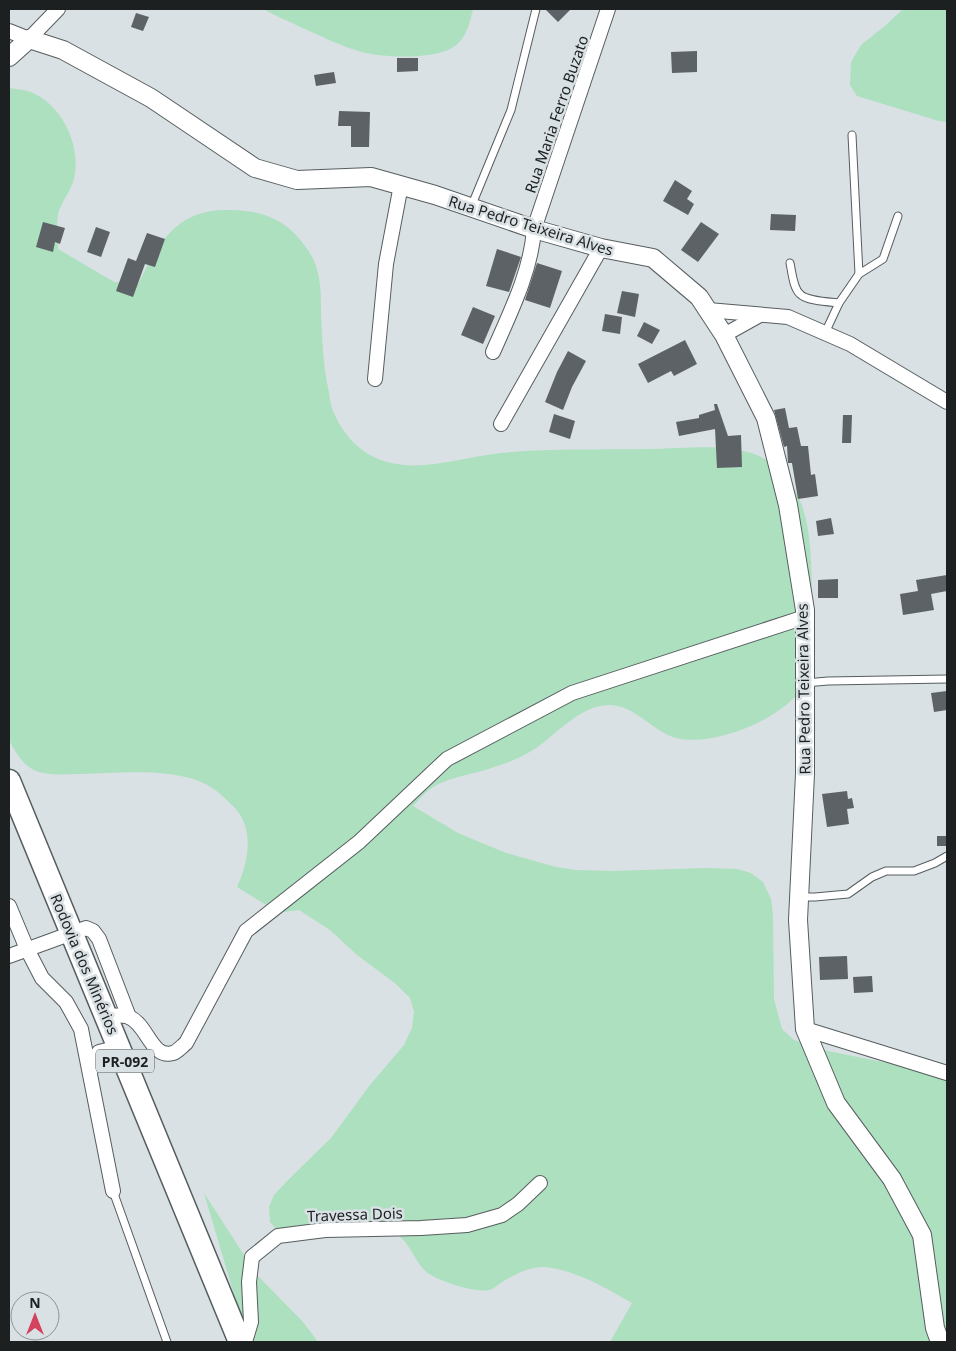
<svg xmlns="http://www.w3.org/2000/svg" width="956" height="1351" font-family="'Noto Sans',sans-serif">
	<rect width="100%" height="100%" fill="#d9e1e4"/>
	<g fill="#ace0be">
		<path d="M264 9H473C470 22 467 37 455 46 436 60 384 58 362 52 340 46 319 35 298 26 287 20 274 16 264 9Z"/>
		<path d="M903 9H947V122L939 121 857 96 850 85 851 62 861 45 886 25Z"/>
		<path d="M9 88C14 89 19 89 24 90 60 99 82 144 74 179 71 191 61 202 58 214 56 225 58 238 58 249L114 282 138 284C158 245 174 211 225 210 251 209 277 215 295 234 304 244 312 254 316 266 321 281 321 297 321 312 322 338 323 363 328 388 330 396 330 404 333 411 343 435 361 455 387 462 424 472 463 457 501 453 549 448 598 450 647 449 682 449 720 443 754 454 765 458 778 467 785 476 812 506 811 555 812 593 813 617 815 639 811 662 810 667 810 673 808 677 794 716 714 748 676 738 652 731 634 704 608 705 580 706 558 733 536 748 524 756 508 763 494 767 473 775 448 776 429 790 423 794 418 801 413 806L458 833 506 853 556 867 576 870 612 871 705 868 737 869 751 873 763 882 771 899 773 915 774 999 782 1029 794 1040 828 1051 947 1075V1342H610L632 1303C605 1288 577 1270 544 1267 530 1266 514 1275 502 1282 498 1285 493 1289 489 1290 476 1293 442 1282 431 1275 415 1266 412 1243 394 1232L278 1231 270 1222 269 1207 274 1195 288 1180 331 1138 370 1085 404 1045 412 1028 414 1012 410 998 396 984 357 955 330 930 299 910 283 912 271 908 237 887C248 863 255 830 235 808 227 800 219 792 209 786 177 767 118 773 81 774 67 774 50 776 36 771 23 766 15 751 9 740Z"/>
		<path d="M204 1193 257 1275 303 1322 318 1342H248Z"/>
	</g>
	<g fill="#5d6267">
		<path d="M545 9H571L558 22Z"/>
		<path d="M136 13 149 17 143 31 131 27Z"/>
		<path d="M697 51V72L672 73 671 52Z"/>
		<path d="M397 58H418V71L397 72Z"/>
		<path d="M334 72 336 83 316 86 314 75Z"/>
		<path d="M339 111 370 112 369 147H351V126H338Z"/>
		<path d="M675 180 692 191 687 199 694 204 688 215 663 201Z"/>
		<path d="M771 214 796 215 795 231 770 230Z"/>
		<path d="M43 222 65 228 60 244 55 242 53 252 36 247Z"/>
		<path d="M701 222 719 234 698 262 681 250Z"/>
		<path d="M96 227 110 232 101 257 87 252Z"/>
		<path d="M147 233 165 239 155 267 145 264 133 297 116 291 128 258 136 261Z"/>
		<path d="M497 249 521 257 509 292 486 286Z"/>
		<path d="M537 263 562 271 550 308 525 300Z"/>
		<path d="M622 291 639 294 635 317 617 313Z"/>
		<path d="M473 307 495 316 483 344 461 335Z"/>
		<path d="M605 314 622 317 620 334 602 331Z"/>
		<path d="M644 322 660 330 652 344 637 336Z"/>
		<path d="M685 340 697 364 674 376 671 371 648 383 638 364Z"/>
		<path d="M568 351 586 361 572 387 563 410 545 402 557 372Z"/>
		<path d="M714 404H717L728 436 741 435 742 467 717 468 715 429 679 436 676 422 699 418V415L715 410Z"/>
		<path d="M785 408 789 428 797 427 801 446H808L811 475 815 474 818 496 798 499 792 463H788L787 446 784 447 774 410Z"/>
		<path d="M554 414 575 421 570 439 549 432Z"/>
		<path d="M843 415H852L851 443H842Z"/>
		<path d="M831 518 834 534 818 536 816 521Z"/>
		<path d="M947 575V591L931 594 934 610 903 615 900 594 918 591 916 580Z"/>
		<path d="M838 579V598H818V580Z"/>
		<path d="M947 691V710L934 712 931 693Z"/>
		<path d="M847 791 848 799 852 798 854 808 847 809 849 824 827 827 822 794Z"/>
		<rect x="937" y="836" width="10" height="10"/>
		<path d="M847 956 848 979 820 980 819 957Z"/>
		<path d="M872 976 873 992 854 993 853 977Z"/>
	</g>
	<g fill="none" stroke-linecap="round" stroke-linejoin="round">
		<g stroke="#565d5f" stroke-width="9">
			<g id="service">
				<path d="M471 207 511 110 536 9"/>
				<path d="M790 263C792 272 793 288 800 294 806 301 830 302 839 303"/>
				<path d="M859 274 883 259 898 216"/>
				<path d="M825 333 839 303 859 274 852 135"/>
				<path d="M805 683 828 681 947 679"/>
				<path d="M799 897H815L848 894 872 877 886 871H914L935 863 947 856"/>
				<path d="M113 1191 167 1342"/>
			</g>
		</g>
		<g stroke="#565d5f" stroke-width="16">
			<g id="minor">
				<path d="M9 31 29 39 58 9"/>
				<path d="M708 310 788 317 850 344 947 402"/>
				<path d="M724 335 760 315"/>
				<path d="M493 352C510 313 531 272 534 229L608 9"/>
				<path d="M375 379 386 264 401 185"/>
				<path d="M501 424 601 248"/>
				<path d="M9 906 27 949 42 978 66 1002 81 1029 113 1191"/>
				<path d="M9 956 86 928 93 931 99 939 129 1017"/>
				<path d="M105 1016C112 1016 122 1014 129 1017 148 1025 151 1059 173 1053 177 1052 182 1046 186 1043L246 931 359 842 447 759 572 693 805 617"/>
				<path d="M805 1029 947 1073"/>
				<path d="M91 1070 93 1061 99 1052 119 1047"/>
				<path d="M245 1342 251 1322 249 1282 252 1257 278 1236 325 1230 421 1228 467 1225 502 1215 518 1204 540 1183"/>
			</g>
		</g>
		<g stroke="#565d5f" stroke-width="20">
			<path id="tertiary" d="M9 57 29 39 63 50 151 98 255 168 297 180 371 177 435 195 534 229 601 248 653 258 699 297 724 335 766 418 788 505 805 610V774L798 920 805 1029 836 1103 892 1179 922 1235 935 1328 940 1342"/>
		</g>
		<g stroke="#565d5f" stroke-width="25">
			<path id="primary" d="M9 781 240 1342"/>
		</g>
		<use href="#service" stroke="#fff" stroke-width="7"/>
		<use href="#minor" stroke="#fff" stroke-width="14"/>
		<use href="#tertiary" stroke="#fff" stroke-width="18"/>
		<use href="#primary" stroke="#fff" stroke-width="22"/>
	</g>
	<g text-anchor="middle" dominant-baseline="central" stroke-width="5" stroke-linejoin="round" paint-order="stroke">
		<rect fill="#d9e1e4" stroke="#555a5c" stroke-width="1" x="96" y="1049.5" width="58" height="23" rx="4"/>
		<g font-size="14" font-weight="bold" fill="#1d2021">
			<text x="125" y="1061">PR-092</text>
		</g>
		<g font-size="15" fill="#1d2021" stroke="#d9e1e4">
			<text transform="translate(556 114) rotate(-71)">Rua Maria Ferro Buzato</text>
			<text transform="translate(531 225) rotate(17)">Rua Pedro Teixeira Alves</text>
			<text transform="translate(803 689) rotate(-91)">Rua Pedro Teixeira Alves</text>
			<text transform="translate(85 964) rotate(67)">Rodovia dos Minérios</text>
			<text transform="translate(355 1214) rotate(-2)">Travessa Dois</text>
		</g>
	</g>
	<rect width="956" height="1351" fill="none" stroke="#1d2021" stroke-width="20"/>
	<g transform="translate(35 1316)"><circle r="24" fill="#d9e1e4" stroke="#8e9496"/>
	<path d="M0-4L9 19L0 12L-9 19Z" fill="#d3435e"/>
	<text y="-8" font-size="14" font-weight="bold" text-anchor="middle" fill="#1d2021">N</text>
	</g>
</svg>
